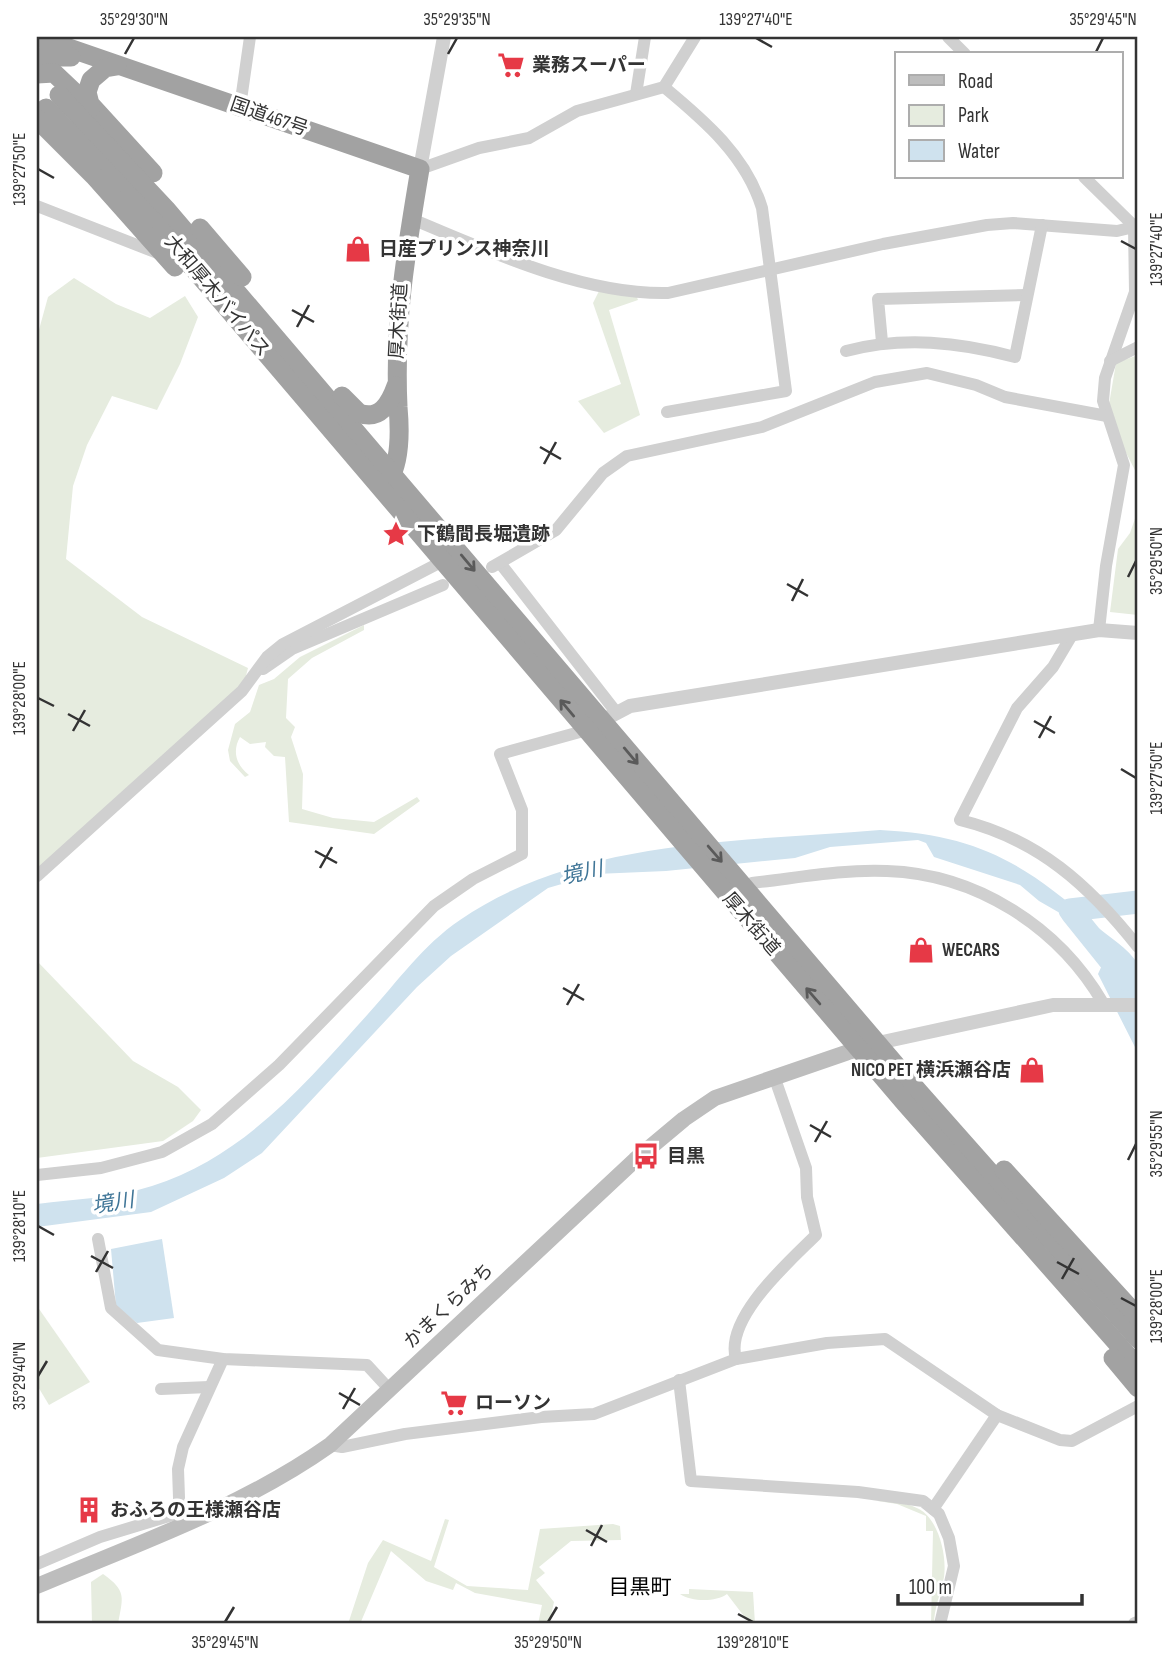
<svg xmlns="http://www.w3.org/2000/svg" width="1175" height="1661" font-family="'Sofia Sans Condensed','Noto Sans JP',sans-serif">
	<rect width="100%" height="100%" fill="#fff"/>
	<g fill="#e6ecdf">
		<path d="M74 278 116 304 150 318 185 296 198 317 180 364 157 410 112 396 87 445 73 486 66 559 142 617 248 668 242 691 37 876V337L48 297Z"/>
		<path d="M599 291 636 295 638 300 609 310 640 415 604 433 578 401 621 384 593 303Z"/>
		<path d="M1138 355V476L1107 416 1116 363Z"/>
		<path d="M1138 510V615L1110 612 1118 549 1130 533Z"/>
		<path d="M364 625V630L312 658 288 679 286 718 295 727 291 737 303 774 302 809 333 818 374 822 417 797 420 801 374 834 289 822 285 757 274 756 265 747 266 742 250 744 240 737C232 751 236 765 249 775L245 777 230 761 228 750 235 724 250 712 259 685 274 679 300 657Z"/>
		<path d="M37 961 133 1061 178 1087 201 1110 193 1121 163 1141 37 1158Z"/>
		<path d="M37 1306 90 1382 49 1405 37 1385Z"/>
		<path d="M871 1500C887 1502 905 1501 919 1509 939 1520 947 1556 944 1577 941 1593 934 1608 934 1624H931L933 1531H926V1516L897 1504Z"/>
		<path d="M445 1519 449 1520 434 1567 467 1586 528 1590 540 1529 613 1524 620 1526 621 1540 571 1541 539 1567 545 1573 536 1580 554 1602 549 1624H538L542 1605 475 1593 456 1583 453 1590 426 1581 391 1551 360 1624H348L368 1563 383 1540 431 1561Z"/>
		<path d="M103 1574C127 1591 123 1597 118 1624H92L91 1582Z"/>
		<path d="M689 1589 753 1592 755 1624H750L727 1594C716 1602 692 1602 680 1594H689Z"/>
	</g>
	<g fill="#cfe2ee">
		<path d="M880 830C977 835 1023 862 1095 925 1109 937 1128 948 1138 964V1053L1098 974 1109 950 1072 920 1039 901 1020 885 934 857 926 843 918 840 830 847 795 858 666 871 596 874 548 888 451 956 417 987 262 1153 224 1178 151 1212 37 1227V1204C75 1199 115 1198 152 1186 244 1157 306 1083 368 1014 398 981 423 945 460 920 579 838 741 842 880 830Z"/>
		<path d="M162 1239 174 1318 137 1323 116 1306 111 1249Z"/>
	</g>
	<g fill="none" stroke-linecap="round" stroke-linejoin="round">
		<g stroke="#cfe2ee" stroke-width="23">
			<path d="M1070 910 1138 902"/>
			<path d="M1072 913 1125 979"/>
		</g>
		<g stroke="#d0d0d0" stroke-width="12">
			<path d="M948 37 965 54"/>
			<path d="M664 87C705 121 746 156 762 208L786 391 667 412"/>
			<path d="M636 94 645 37"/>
			<path d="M240 107 250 37"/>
			<path d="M420 169 479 148 529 138 577 111 664 87 695 37"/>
			<path d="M1084 177 1138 230"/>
			<path d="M37 206 160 254"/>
			<path d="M412 219C488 251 584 295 668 293L883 244 987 225 1013 223 1117 231 1134 227 1135 292 1105 378 1103 401 1124 465 1106 566 1099 630"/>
			<path d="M882 342 878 299 1026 295"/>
			<path d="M846 351C903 336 959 342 1015 357L1042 225"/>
			<path d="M1110 361 1138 347"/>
			<path d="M500 563 616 712"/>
			<path d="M492 567 556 530 603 473 627 456 762 427 875 382 927 373 976 385 1005 397 1107 416"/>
			<path d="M1072 635 1053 667 1017 708 960 820C1038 839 1089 885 1138 947"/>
			<path d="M263 669 292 649 443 585"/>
			<path d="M37 876 242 691 267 657 283 644 443 561"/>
			<path d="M752 883C797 878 842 869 887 871 976 874 1058 926 1103 1003"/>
			<path d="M37 1175 101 1168 162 1152 212 1124 279 1065 434 906 473 879 522 854V810L500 754 587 730"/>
			<path d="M98 1239 111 1308 158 1350 223 1359 367 1365 390 1390"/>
			<path d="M736 1359C724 1318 790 1261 816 1235L807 1197 806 1168 774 1076"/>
			<path d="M679 1380 691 1481 858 1492 923 1501 939 1514 949 1538 954 1566 940 1624"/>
			<path d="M161 1389 209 1387"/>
			<path d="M330 1445 342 1447 405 1434 541 1417 594 1414 736 1359 827 1343 885 1339 997 1415 1060 1440 1072 1441 1138 1406"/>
			<path d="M933 1509 997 1415"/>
			<path d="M180 1526 178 1469 183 1447 223 1359"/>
			<path d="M37 1564 100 1537 179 1513"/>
		</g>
		<g stroke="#d0d0d0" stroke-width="14">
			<path d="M420 169 444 37"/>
			<path d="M594 725 630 706 1099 630 1138 633"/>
			<path d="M878 1043 1053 1005H1138"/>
			<path d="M1135 1624 1138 1623"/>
		</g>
		<path stroke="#bdbdbd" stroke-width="16" d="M37 1586C136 1544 241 1508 330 1445L635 1160 684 1119 715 1098 869 1045"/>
		<g stroke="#a2a2a2" stroke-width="19">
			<path d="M37 37 420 169C406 252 394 321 398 407 400 429 401 460 389 480"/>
			<path d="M37 57H71"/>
			<path d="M117 66 105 68 91 80 87 92 90 104 153 173"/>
			<path d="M37 74 54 73 91 108"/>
			<path d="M59 95 166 209 918 1091 1138 1339"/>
			<path d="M46 108 153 221 905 1103 1138 1367"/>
			<path d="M37 119 94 176 175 267"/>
			<path d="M200 228 242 277"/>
			<path d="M342 396 359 413C380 421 390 403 396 386"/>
			<path d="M1004 1170 1138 1317"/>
			<path d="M1113 1358 1138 1388"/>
		</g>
	</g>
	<defs><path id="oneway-shaft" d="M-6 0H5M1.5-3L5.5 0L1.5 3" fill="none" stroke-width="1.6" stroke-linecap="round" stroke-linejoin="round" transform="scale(1.75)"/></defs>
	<g stroke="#5a5a5a">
		<use href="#oneway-shaft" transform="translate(468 563) rotate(50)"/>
		<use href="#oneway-shaft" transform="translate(567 708) rotate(-130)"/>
		<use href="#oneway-shaft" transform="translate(631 756) rotate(50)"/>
		<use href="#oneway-shaft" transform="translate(715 854) rotate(49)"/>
		<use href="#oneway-shaft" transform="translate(813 996) rotate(-131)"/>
	</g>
	<path fill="none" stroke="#333" stroke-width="2.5" d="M756 38 772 47M125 54 134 38M448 54 457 38M1095 54 1103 38M38 169 54 178M1121 241 1136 249M292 310 314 322M297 327 309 305M540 447 561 459M544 464 556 442M1128 577 1136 561M787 584 808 596M792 601 803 579M38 698 54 706M68 714 90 726M1034 721 1055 733M73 731 85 710M1039 738 1051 716M1121 769 1136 778M315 851 337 863M320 868 332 847M563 988 584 1000M567 1005 579 984M810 1125 831 1137M815 1142 827 1121M1128 1160 1136 1144M38 1226 54 1235M91 1256 113 1268M1057 1262 1079 1274M96 1272 108 1251M1062 1279 1074 1258M1121 1298 1136 1306M38 1376 47 1361M339 1393 360 1405M343 1409 355 1388M586 1530 607 1542M591 1546 602 1525M738 1614 753 1622M225 1622 234 1607M548 1622 557 1607"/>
	<defs>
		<g id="supermarket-bare" transform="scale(2.1)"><path d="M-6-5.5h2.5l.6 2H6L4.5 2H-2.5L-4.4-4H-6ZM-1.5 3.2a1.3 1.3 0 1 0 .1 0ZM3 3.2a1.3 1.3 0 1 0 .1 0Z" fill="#e63946" stroke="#fff" stroke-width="2.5" paint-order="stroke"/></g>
		<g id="shop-bare" transform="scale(2.1)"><path d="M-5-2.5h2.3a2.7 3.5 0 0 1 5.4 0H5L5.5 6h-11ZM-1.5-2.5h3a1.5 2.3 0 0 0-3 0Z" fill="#e63946" stroke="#fff" stroke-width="2.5" paint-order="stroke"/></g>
		<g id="sight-bare" transform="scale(2.1)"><path d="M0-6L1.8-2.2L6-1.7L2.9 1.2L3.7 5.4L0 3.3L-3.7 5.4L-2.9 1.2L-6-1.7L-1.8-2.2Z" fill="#e63946" stroke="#fff" stroke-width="2.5" paint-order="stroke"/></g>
		<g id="bus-bare" transform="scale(2.1)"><path d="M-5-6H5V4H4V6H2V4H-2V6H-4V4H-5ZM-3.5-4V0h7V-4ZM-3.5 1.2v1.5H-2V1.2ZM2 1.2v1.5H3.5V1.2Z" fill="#e63946" stroke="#fff" stroke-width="2.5" paint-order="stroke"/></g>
		<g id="building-bare" transform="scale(2.1)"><path d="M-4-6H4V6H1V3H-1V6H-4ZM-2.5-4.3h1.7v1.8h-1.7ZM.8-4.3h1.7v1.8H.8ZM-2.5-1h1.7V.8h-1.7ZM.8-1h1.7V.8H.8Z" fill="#e63946" stroke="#fff" stroke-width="2.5" paint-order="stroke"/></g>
	</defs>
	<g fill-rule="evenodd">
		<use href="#supermarket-bare" x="511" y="65"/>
		<use href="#shop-bare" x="358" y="249"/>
		<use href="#sight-bare" x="396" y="534"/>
		<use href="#shop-bare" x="921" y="950"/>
		<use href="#shop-bare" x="1032" y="1070"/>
		<use href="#bus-bare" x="646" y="1156"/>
		<use href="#supermarket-bare" x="454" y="1403"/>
		<use href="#building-bare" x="89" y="1510"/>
	</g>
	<g text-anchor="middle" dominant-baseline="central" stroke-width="7" stroke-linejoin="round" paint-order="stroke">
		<g font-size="19" font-weight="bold" fill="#333" stroke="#fff" text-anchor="start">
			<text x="532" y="65">業務スーパー</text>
			<text x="379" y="249">日産プリンス神奈川</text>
			<text x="417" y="534">下鶴間長堀遺跡</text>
			<text x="942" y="950">WECARS</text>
			<text x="1011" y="1070" text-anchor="end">NICO PET 横浜瀬谷店</text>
			<text x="667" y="1156">目黒</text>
			<text x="475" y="1403">ローソン</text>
			<text x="110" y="1510">おふろの王様瀬谷店</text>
		</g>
		<g font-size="19" fill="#333" stroke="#fff">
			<text transform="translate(269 117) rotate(19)">国道467号</text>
			<text transform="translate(217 296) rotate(50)">大和厚木バイパス</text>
			<text transform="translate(399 321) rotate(-87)">厚木街道</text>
			<text transform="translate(751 924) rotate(49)">厚木街道</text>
			<text transform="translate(449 1306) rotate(-43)">かまくらみち</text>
		</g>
		<g font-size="21" font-style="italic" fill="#3f7597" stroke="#fff">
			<text transform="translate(582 873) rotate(-12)">境川</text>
			<text transform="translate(113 1203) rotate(-9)">境川</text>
		</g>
		<g font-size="21" fill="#000" stroke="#fff">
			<text x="640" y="1587">目黒町</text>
		</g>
	</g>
	<rect width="1175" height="1661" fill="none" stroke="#ffffff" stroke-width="77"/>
	<rect x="895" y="52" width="228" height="126" fill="#ffffff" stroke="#adadad" stroke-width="2"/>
	<rect x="909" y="75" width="35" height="10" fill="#bdbdbd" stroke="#adadad" stroke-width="2"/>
	<text x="958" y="88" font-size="21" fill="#333333">Road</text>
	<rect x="909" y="105" width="35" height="21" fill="#e6ecdf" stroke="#adadad" stroke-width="2"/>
	<text x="958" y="122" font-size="21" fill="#333333">Park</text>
	<rect x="909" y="140" width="35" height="21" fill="#cfe2ee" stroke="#adadad" stroke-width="2"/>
	<text x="958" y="158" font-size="21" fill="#333333">Water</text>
	<path d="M898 1594v10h184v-10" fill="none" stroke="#333333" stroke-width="3.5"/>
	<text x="909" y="1594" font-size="21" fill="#333333" stroke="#ffffff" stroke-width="5" paint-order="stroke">100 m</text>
	<rect x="38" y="38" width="1098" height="1584" fill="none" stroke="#333" stroke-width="2.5"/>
	<g font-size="18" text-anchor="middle" fill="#333">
		<text x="134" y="25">35°29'30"N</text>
		<text x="457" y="25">35°29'35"N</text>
		<text x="756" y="25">139°27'40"E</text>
		<text x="1103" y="25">35°29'45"N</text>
		<text transform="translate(19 169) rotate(-90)" y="6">139°27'50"E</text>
		<text transform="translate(1156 249) rotate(-90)" y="6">139°27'40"E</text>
		<text transform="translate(1156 561) rotate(-90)" y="6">35°29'50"N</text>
		<text transform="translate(19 698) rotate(-90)" y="6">139°28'00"E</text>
		<text transform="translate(1156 778) rotate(-90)" y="6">139°27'50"E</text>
		<text transform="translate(1156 1144) rotate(-90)" y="6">35°29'55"N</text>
		<text transform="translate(19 1226) rotate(-90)" y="6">139°28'10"E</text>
		<text transform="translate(1156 1306) rotate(-90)" y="6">139°28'00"E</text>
		<text transform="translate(19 1376) rotate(-90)" y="6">35°29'40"N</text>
		<text x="225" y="1648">35°29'45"N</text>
		<text x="548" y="1648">35°29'50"N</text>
		<text x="753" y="1648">139°28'10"E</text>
	</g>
</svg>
